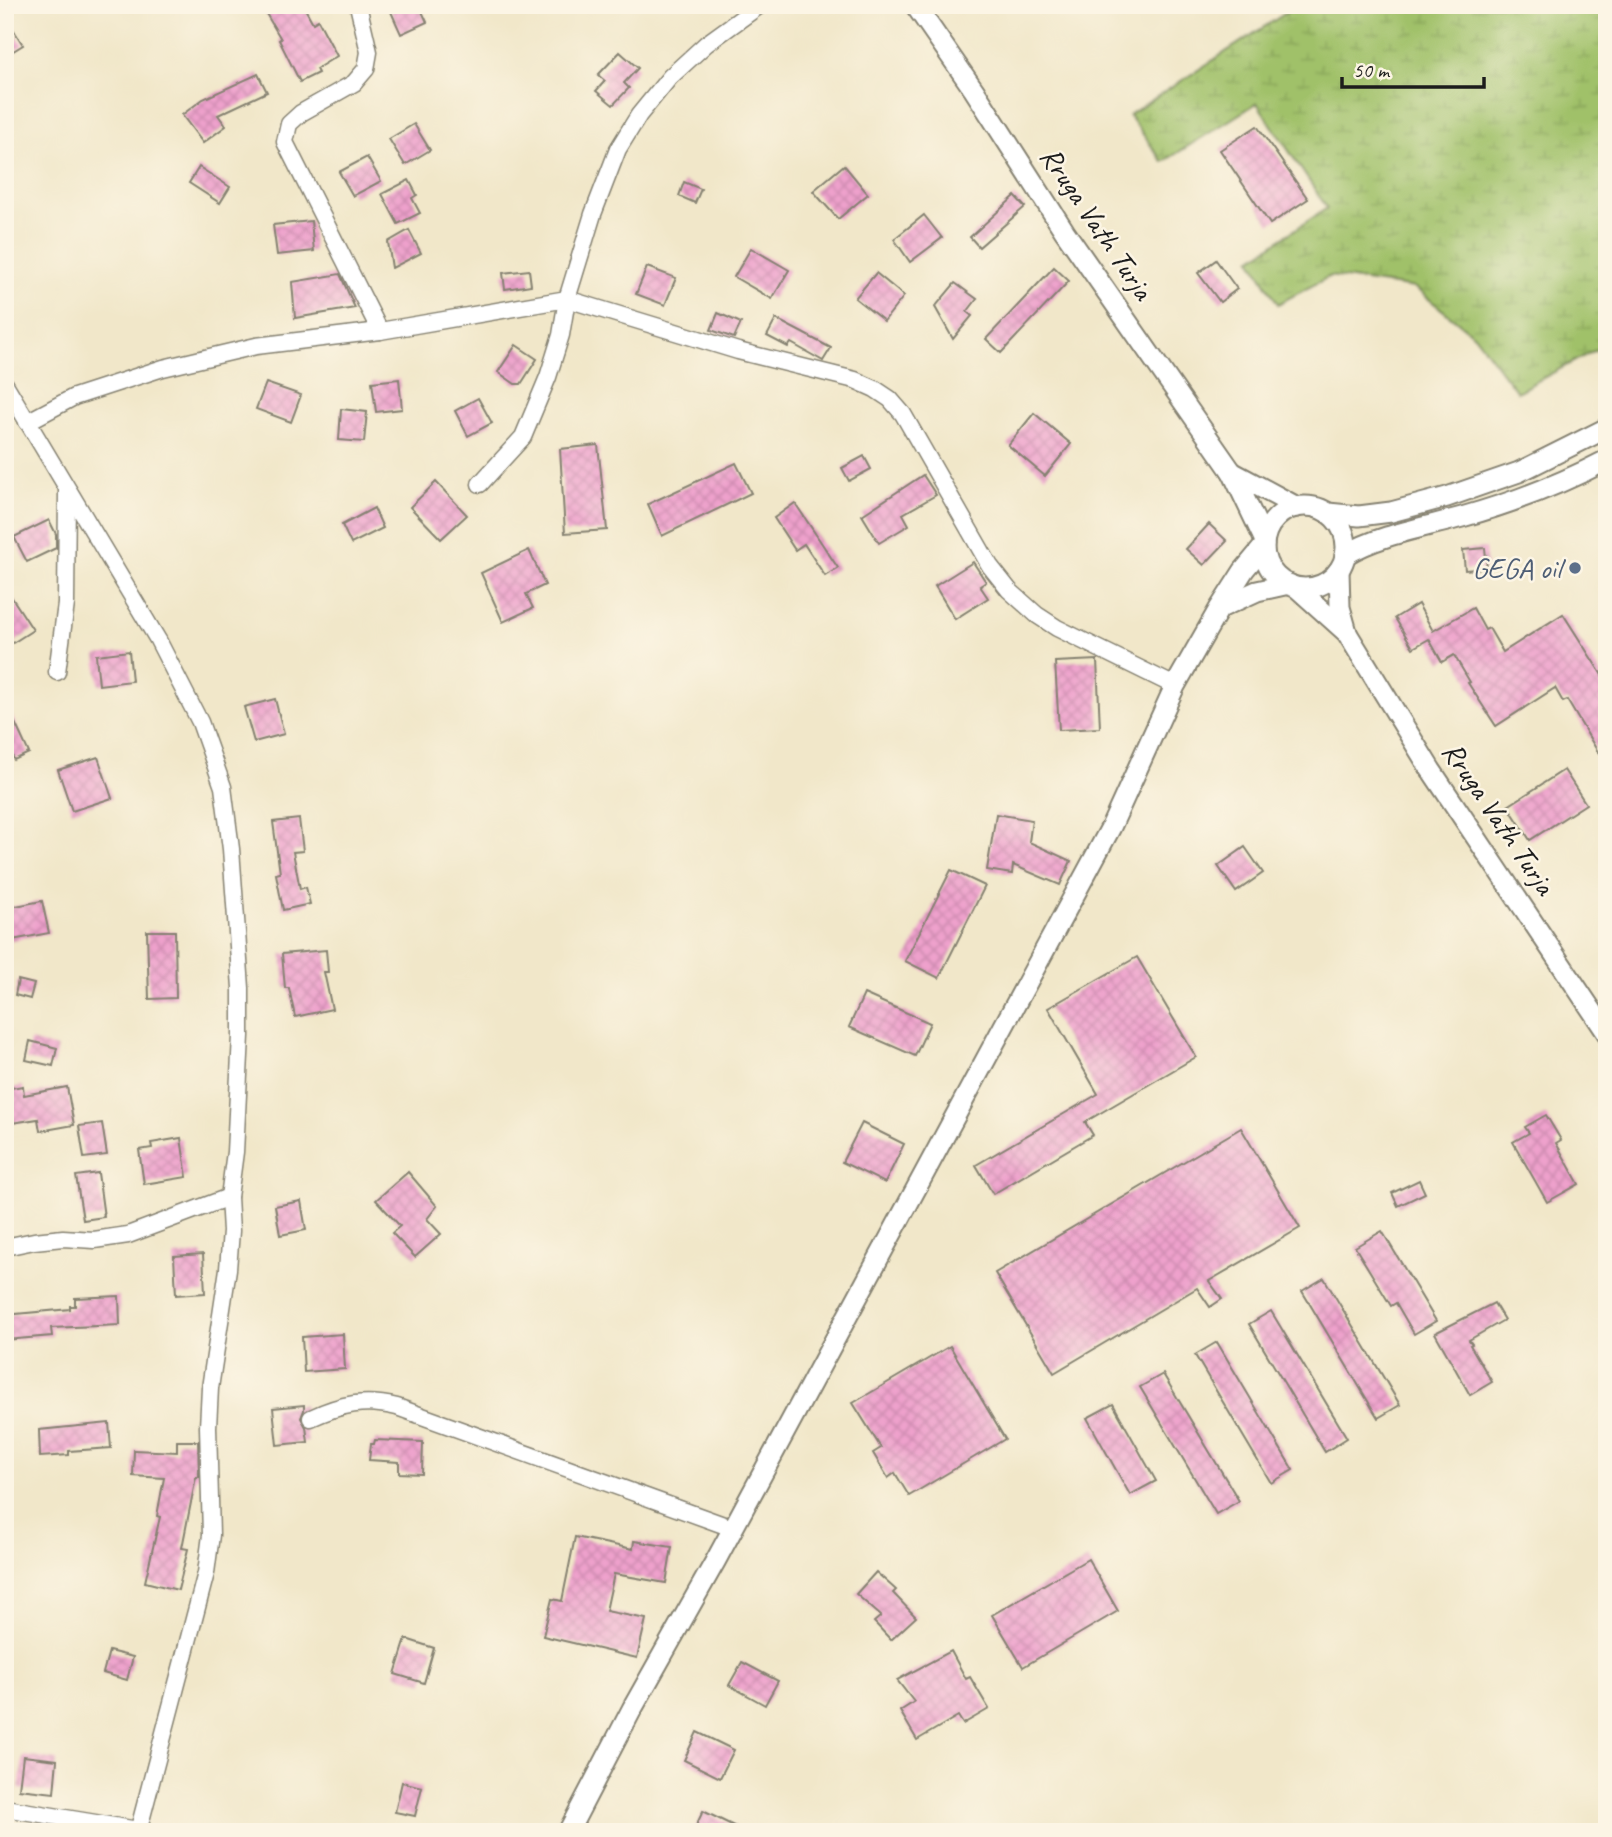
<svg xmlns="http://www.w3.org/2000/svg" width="1612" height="1837" font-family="Caveat,sans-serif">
	<defs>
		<pattern id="wetland-marsh" width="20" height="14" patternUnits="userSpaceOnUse" patternTransform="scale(1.75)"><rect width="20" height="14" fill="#a0c169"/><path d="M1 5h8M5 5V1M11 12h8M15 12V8" fill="none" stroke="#89a55a"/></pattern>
		<pattern id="building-cross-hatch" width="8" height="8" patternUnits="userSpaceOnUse" patternTransform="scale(1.75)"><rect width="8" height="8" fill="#eea1cc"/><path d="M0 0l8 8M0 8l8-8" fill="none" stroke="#cc8aaf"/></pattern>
	</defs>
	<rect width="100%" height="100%" fill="#fcf5e5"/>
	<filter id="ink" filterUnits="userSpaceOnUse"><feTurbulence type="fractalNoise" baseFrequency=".0143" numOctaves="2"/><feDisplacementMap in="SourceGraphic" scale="14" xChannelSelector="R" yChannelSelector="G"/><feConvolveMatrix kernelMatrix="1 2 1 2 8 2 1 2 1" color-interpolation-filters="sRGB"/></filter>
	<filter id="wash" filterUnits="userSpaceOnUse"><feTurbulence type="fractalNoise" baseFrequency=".00686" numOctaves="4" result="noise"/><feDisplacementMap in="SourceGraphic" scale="28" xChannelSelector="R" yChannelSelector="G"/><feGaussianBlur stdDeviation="1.57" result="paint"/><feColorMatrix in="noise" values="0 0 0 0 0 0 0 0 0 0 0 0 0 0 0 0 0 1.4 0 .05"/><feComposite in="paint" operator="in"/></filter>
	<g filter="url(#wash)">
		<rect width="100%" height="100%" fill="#f1e7c9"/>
		<path fill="url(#wetland-marsh)" stroke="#5e6e42" stroke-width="2" d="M1298 5H1607V344L1517 392 1474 335 1415 288 1330 276 1278 304 1251 259 1327 208 1257 103 1163 162 1129 115Z"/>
		<g id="blocks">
			<g fill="url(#building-cross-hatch)">
				<path d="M261 5H303L313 23 318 20 337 56 316 69 318 73 300 82 279 40 281 39Z"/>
				<path d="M388 5H419L427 22 401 34Z"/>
				<path d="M5 16 23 45 5 56Z"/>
				<path d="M620 52 638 68 624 83 629 88 613 105 596 91 605 81 598 75Z"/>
				<path d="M258 74 267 92 218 115 226 126 203 143 182 115 203 99Z"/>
				<path d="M414 124 430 150 405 165 389 139Z"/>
				<path d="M1257 126 1308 199 1270 224 1220 150Z"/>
				<path d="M367 157 381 181 353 196 339 172Z"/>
				<path d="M844 165 868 194 838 219 813 191Z"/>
				<path d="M199 167 230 187 220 203 189 183Z"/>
				<path d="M409 180 417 195 412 198 420 213 398 224 382 194Z"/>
				<path d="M684 182 701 189 695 203 679 196Z"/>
				<path d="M1015 196 1025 207 979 247 970 237Z"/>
				<path d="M924 215 942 238 910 262 894 239Z"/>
				<path d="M311 221 314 251 277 255 273 225Z"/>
				<path d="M409 230 421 253 392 268 388 242Z"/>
				<path d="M751 248 789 270 772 299 734 277Z"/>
				<path d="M1216 260 1237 289 1220 302 1198 273Z"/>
				<path d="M647 267 676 278 665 305 636 294Z"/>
				<path d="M1054 267 1069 281 1001 353 986 339Z"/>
				<path d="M529 270 531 285 505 289 503 273Z"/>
				<path d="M876 273 904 296 884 321 855 298Z"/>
				<path d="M340 274 355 308 295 318 292 282Z"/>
				<path d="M955 283 977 299 967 312 972 316 953 339 935 307Z"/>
				<path d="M718 313 741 323 734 338 711 330Z"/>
				<path d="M776 319 831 348 823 361 791 343 788 347 767 336Z"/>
				<path d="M516 345 537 359 521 384H515L498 372Z"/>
				<path d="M399 379 402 409 376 412 372 382Z"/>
				<path d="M266 383 301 395 291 422 256 409Z"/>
				<path d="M478 398 492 423 468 436 455 411Z"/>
				<path d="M341 409 367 412 364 442 339 440Z"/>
				<path d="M1034 413 1071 444 1045 476 1008 445Z"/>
				<path d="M598 445 607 530 565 533 560 449Z"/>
				<path d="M864 456 871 469 849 481 842 468Z"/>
				<path d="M736 463 751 493 662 536 648 504Z"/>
				<path d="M923 475 936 495 903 514 909 525 879 543 862 515Z"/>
				<path d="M436 482 467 515 441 539 410 507Z"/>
				<path d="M795 503 838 568 825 576 804 544 795 550 774 518Z"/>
				<path d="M374 508 383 528 351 544 342 525Z"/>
				<path d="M49 520 56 534V548L27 562 14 537Z"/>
				<path d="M1209 524 1227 541 1204 565 1186 549Z"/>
				<path d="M1485 548 1487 568 1465 570 1463 550Z"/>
				<path d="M529 550 545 585 526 594 533 608 503 622 481 573Z"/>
				<path d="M973 562 986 582 980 586 988 598 955 619 935 586Z"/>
				<path d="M5 587 33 630 5 648Z"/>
				<path d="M1418 604 1433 631 1473 608 1485 630 1489 628 1503 652 1563 614 1607 683V767L1567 700 1563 702 1555 688 1496 726 1468 683 1470 682 1454 655 1442 662 1429 639 1413 648 1395 618Z"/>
				<path d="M129 651 132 681 99 685 96 655Z"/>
				<path d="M1097 660 1100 728 1059 730 1055 662Z"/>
				<path d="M275 699 284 734 254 742 244 707Z"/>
				<path d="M5 701 29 753 14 760 5 740Z"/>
				<path d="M98 757 112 798 72 811 58 770Z"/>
				<path d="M1564 770 1586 804 1530 840 1508 806Z"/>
				<path d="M996 814 1032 820 1029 842 1071 861 1060 885 1013 865 1012 874 987 870Z"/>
				<path d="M299 819 303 851 293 852 300 889 306 887 310 904 283 910 276 874 280 873 273 822Z"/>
				<path d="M1245 847 1263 873 1236 892 1218 866Z"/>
				<path d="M951 870 985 886 939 978 905 961Z"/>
				<path d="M42 901 49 933 7 941 5 908Z"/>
				<path d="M147 931H175L176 998 149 999Z"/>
				<path d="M326 950 328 972H324L332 1009 295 1017 289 988H285L282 954Z"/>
				<path d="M1137 957 1196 1057 1085 1122 1093 1135 993 1194 976 1165 1098 1094 1048 1008Z"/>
				<path d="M18 980 34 984 30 999 15 995Z"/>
				<path d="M864 994 930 1023 915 1056 849 1027Z"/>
				<path d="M30 1041 57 1048 53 1066 26 1060Z"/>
				<path d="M23 1086 24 1095 67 1087 74 1125 40 1131 38 1119 5 1124V1089Z"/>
				<path d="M1546 1115 1561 1140 1556 1143 1579 1184 1547 1202 1513 1142 1529 1133 1525 1127Z"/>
				<path d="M102 1123 107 1155 84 1158 79 1126Z"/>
				<path d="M862 1123 904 1144 885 1183 842 1162Z"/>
				<path d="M1241 1128 1300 1228 1209 1281 1222 1299 1210 1307 1197 1288 1054 1373 995 1273Z"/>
				<path d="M181 1138 187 1177 144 1184 139 1150 152 1148 151 1143Z"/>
				<path d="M408 1172 437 1206 427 1219 441 1234 415 1257 392 1233 400 1226 376 1200Z"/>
				<path d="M98 1173 104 1217 83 1220 76 1176Z"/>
				<path d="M1419 1180 1425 1193 1398 1206 1392 1193Z"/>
				<path d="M301 1201 306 1230 280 1235 275 1206Z"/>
				<path d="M1382 1231 1436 1321 1414 1334 1396 1303 1391 1306 1355 1247Z"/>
				<path d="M203 1254 205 1293 176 1295 174 1256Z"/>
				<path d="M1324 1278 1400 1405 1378 1418 1302 1291Z"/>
				<path d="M119 1296 120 1325 51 1328 52 1336 5 1340V1315L70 1309V1306H75V1298Z"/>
				<path d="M1494 1303 1504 1320 1469 1340 1472 1344 1470 1345 1492 1382 1470 1395 1435 1333Z"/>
				<path d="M1271 1311 1347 1438 1325 1452 1249 1324Z"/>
				<path d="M343 1334 345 1369 304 1372 302 1337Z"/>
				<path d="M1217 1342 1293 1470 1271 1483 1195 1355Z"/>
				<path d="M950 1346 1005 1439 909 1496 895 1473 888 1478 873 1453 881 1448 853 1403Z"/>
				<path d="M1163 1374 1239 1501 1216 1514 1140 1387Z"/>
				<path d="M1113 1404 1156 1481 1130 1495 1087 1418Z"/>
				<path d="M304 1405V1410L301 1418 306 1427 308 1442 277 1445 273 1408Z"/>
				<path d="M109 1423 111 1448 69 1451V1455L40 1457 39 1430Z"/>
				<path d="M375 1440 423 1442 422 1474 399 1473V1462L369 1460 371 1444H374Z"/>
				<path d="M177 1441H198L199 1477H196L182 1548 188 1549 178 1590 145 1582 160 1517 157 1516 164 1478 133 1476 134 1450 177 1452Z"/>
				<path d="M575 1537 633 1549 634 1541 672 1547 666 1583 614 1574 606 1611 646 1619 637 1658 543 1636 552 1599 562 1601Z"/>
				<path d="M1088 1559 1118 1611 1023 1667 992 1615Z"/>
				<path d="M876 1572 896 1590 893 1593 916 1617 891 1640 874 1622 881 1616 856 1594Z"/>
				<path d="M406 1639 434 1648 424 1683 395 1674Z"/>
				<path d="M109 1651 133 1657 127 1680 103 1673Z"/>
				<path d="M951 1651 966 1679 970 1677 989 1709 963 1724 958 1716 917 1740 900 1711 914 1702 897 1680Z"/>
				<path d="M742 1662 778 1681 765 1705 729 1685Z"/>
				<path d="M697 1732 734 1750 720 1778 684 1760Z"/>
				<path d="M23 1756 57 1760 54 1793 19 1789Z"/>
				<path d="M402 1782 422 1787 415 1816 395 1812Z"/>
				<path d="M703 1811 746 1832H693Z"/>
			</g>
		</g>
	</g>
	<g filter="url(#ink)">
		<use href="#blocks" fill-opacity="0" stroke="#868272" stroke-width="2"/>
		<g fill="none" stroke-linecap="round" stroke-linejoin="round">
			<g stroke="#868272" stroke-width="19">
				<g id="minor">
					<path d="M358 5 369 52 366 69 354 83 301 113 289 124 285 142 380 331"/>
					<path d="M5 384 158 640 200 722 223 787 231 849 241 988V1036L235 1152 229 1197 231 1231 228 1269 210 1388 208 1427 211 1535 206 1573 138 1832"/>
					<path d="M27 422 74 397 163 368 256 346 380 331 567 299 738 351 855 380 875 389 890 399 903 414 990 566 1009 590 1037 615 1057 628 1175 686"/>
					<path d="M480 484 523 437 548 377 561 335 567 299 593 214 618 149 639 115 670 77 706 44 760 5"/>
					<path d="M57 672 66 604 67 491"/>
					<path d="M5 1247 34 1241 63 1238 94 1240 128 1235 229 1197"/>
					<path d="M311 1418C341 1404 365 1399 397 1407L732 1528"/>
					<path d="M5 1808 138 1830"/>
				</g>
			</g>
			<g stroke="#868272" stroke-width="23">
				<g id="tertiary">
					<path d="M915 5 974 90 1065 232 1232 472 1264 539"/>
					<path d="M1232 472 1297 507"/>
					<circle cx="1305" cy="547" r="41"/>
					<path d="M1328 513 1359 516 1391 512 1447 497 1519 472 1607 428"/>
					<path d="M1345 555C1381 534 1423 528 1462 517 1512 503 1561 484 1607 460"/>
					<path d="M1339 570 1340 607 1347 632"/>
					<path d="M1297 588 1347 633 1431 770 1607 1033"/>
					<path d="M1220 608 1257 591 1289 584"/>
					<path d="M568 1832 632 1709 716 1560 1111 827 1175 686 1219 609 1244 570 1264 546"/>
				</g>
			</g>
			<use href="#minor" stroke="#fff" stroke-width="16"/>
			<use href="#tertiary" stroke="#fff" stroke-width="19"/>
		</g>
	</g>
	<circle fill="#5c6f8a" stroke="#fcf5e5" stroke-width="2.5" cx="1575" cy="568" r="7"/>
	<g text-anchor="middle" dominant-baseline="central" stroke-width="5" stroke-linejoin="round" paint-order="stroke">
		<g font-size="30" fill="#1c1c1c" stroke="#fcf5e5">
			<text transform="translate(1097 223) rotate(56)">Rruga Vath Turja</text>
			<text transform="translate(1499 818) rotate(56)">Rruga Vath Turja</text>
		</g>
		<g font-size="30" fill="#4e5e75" stroke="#fcf5e5" text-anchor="end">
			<text x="1561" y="568">GEGA oil</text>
		</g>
	</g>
	<rect width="1612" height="1837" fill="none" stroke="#fcf5e5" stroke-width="28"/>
	<path d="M1342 77v10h142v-10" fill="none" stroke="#1c1c1c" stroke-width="3.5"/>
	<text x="1353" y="77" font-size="21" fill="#1c1c1c" stroke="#fcf5e5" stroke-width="5" paint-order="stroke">50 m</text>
</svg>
